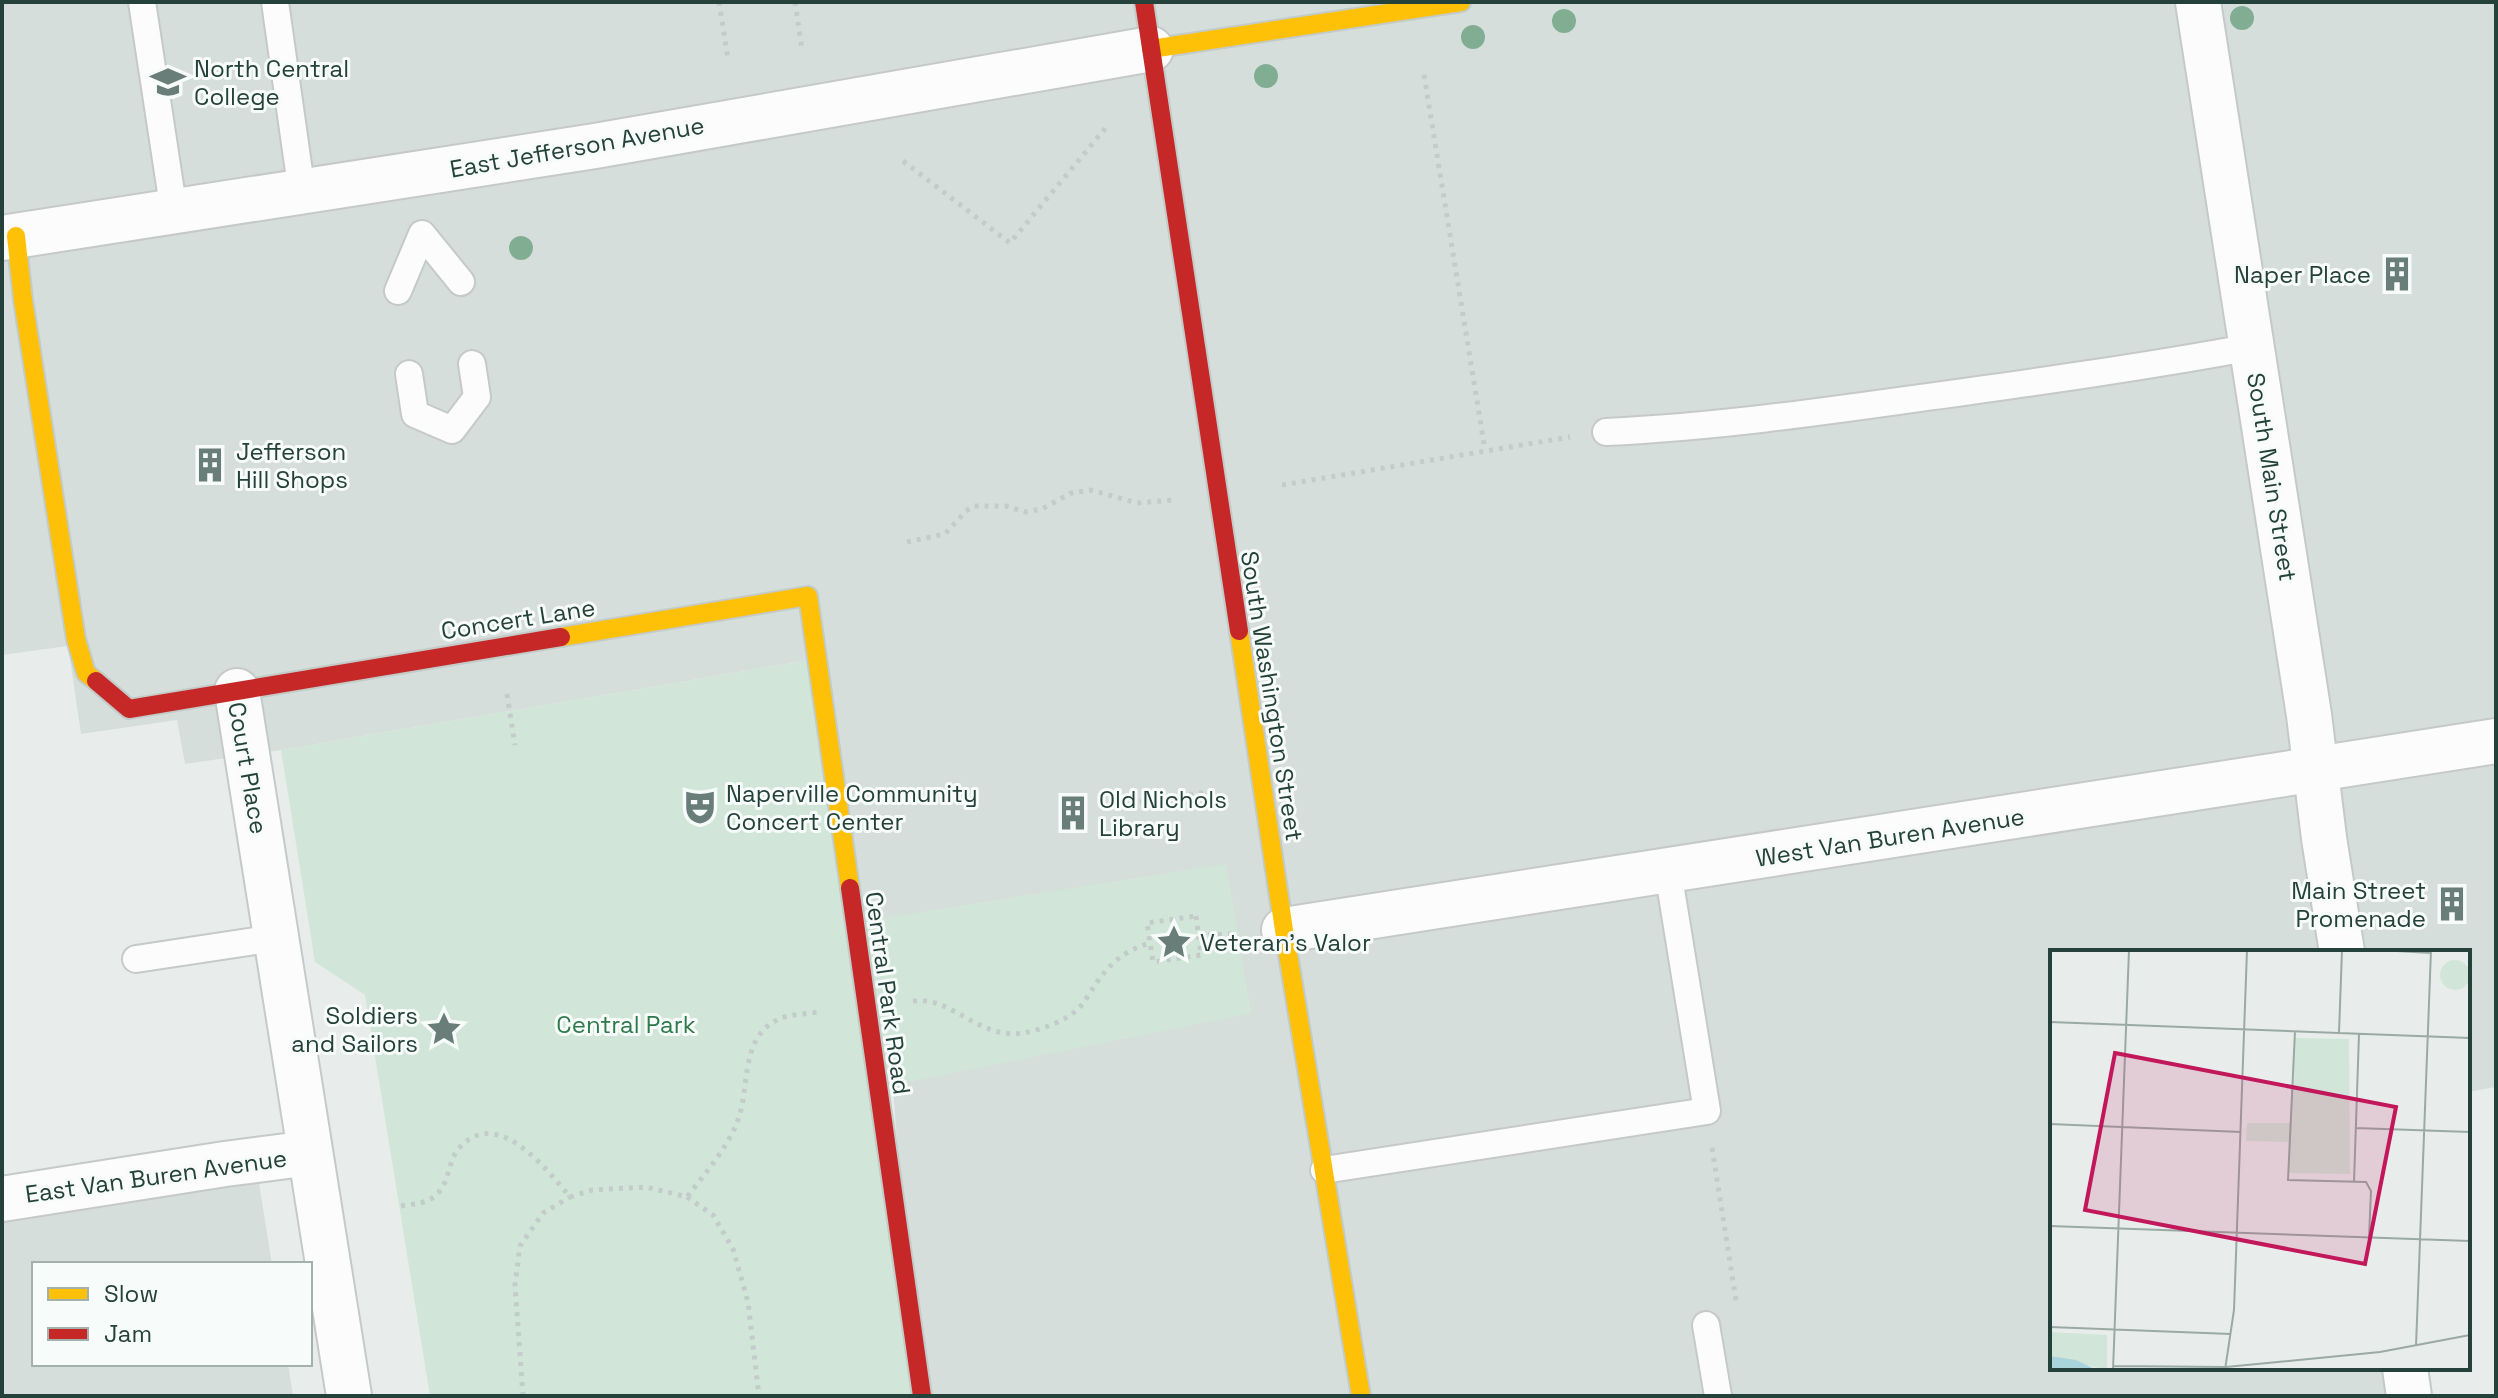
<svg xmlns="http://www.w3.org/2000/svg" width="2498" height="1398" font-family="'Space Grotesk',sans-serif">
	<rect width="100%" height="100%" fill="#e8edeb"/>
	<g fill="#d6dedb">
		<path d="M2 2H2496V1087L2468 1092V952H2052V1368H2404L2408 1396H915L881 920 858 922 816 659 281 750 185 764 177 720 81 734 68 646 2 655Z"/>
		<path d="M254 1152 272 1264H34V1364H288L293 1396H2V1193Z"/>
	</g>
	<path fill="#d1e6d8" d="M816 659 858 922 1226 864 1251 1013 873 1089 915 1396H430L365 995 315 962 281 750Z"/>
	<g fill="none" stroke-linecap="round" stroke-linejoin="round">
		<g stroke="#c5cac8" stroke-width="30">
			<g id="lane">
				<path d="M142 2 174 212"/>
				<path d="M275 2 302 193"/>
				<path d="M398 291 422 234 461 282"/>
				<path d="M409 374 415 414 452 430 477 397 472 364"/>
				<path d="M1606 432C1714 427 1820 412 1927 397 2036 382 2144 367 2252 347"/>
				<path d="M136 959 275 938"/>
				<path d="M1324 1170 1707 1111 1668 871"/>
				<path d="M1706 1325 1718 1396"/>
			</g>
		</g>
		<g stroke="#c5cac8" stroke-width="48">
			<g id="street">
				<path d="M2198 2 2309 715 2324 838 2342 952"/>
				<path d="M2 238 595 146 1151 49"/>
				<path d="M237 691 349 1396"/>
				<path d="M1284 930 2496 741"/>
				<path d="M2 1199 225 1164 310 1153"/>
				<path d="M2405 1368 2409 1396"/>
			</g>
		</g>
		<g stroke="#c3cbc8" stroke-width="22">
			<g id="slow">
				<path d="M1151 49 1461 2"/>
				<path d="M16 236 23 300 76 639 86 673 96 681"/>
				<path d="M1239 631 1284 930 1361 1396"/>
				<path d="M561 637 808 596 850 888"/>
			</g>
		</g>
		<g stroke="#c3cbc8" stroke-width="22">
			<g id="jam">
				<path d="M1144 2 1239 631"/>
				<path d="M96 681 129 709 561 637"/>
				<path d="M850 888 922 1396"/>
			</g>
		</g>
		<g stroke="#c3ccca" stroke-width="5" stroke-dasharray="4 6" stroke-linecap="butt">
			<path d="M719 2 728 59"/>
			<path d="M795 2 802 49"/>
			<path d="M1424 75 1485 450"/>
			<path d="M903 161 1010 243 1108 125"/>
			<path d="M1282 485 1570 437"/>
			<path d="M907 542 945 534 966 511 974 506H1006L1025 512 1042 509 1071 493 1091 490 1137 503 1174 500"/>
			<path d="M507 694 515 745"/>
			<path d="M1120 805 1208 792"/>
			<path d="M1196 916 1201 955 1153 962 1147 923Z"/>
			<path d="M1198 935 1232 934"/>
			<path d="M913 1001C953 996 978 1040 1023 1033 1041 1030 1066 1021 1079 1008 1084 1003 1089 994 1093 988 1109 964 1123 951 1150 943"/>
			<path d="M1712 1148 1736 1300"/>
			<path d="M687 1197 713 1215 733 1249 748 1302 759 1396"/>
			<path d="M401 1206C414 1204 426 1204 436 1195 451 1182 447 1159 461 1146 499 1107 547 1170 570 1197L592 1190 646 1187 687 1197C706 1172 727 1149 738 1120 750 1088 740 1038 777 1020 788 1014 807 1014 819 1012"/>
			<path d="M523 1396 515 1285 520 1246 543 1213 570 1197"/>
		</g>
		<use href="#lane" stroke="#fcfcfc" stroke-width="26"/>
		<use href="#street" stroke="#fcfcfc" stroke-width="44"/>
		<use href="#slow" stroke="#ffc107" stroke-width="18"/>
		<use href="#jam" stroke="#c62828" stroke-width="18"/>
	</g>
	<g fill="#81ae93">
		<circle cx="2242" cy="18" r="12"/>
		<circle cx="1564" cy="21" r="12"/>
		<circle cx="1473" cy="37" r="12"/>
		<circle cx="1266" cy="76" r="12"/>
		<circle cx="521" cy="248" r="12"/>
	</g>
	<defs>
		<g id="university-bare" transform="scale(2.76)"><path d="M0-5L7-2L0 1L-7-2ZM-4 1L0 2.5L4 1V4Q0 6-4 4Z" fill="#697e78" stroke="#f7fbf9" stroke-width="2.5" paint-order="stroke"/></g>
		<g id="building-bare" transform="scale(2.76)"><path d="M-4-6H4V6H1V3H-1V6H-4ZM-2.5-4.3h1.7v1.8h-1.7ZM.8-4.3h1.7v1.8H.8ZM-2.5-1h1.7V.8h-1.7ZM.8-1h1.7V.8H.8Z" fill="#697e78" stroke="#f7fbf9" stroke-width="2.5" paint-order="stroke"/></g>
		<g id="theatre-bare" transform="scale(2.76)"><path d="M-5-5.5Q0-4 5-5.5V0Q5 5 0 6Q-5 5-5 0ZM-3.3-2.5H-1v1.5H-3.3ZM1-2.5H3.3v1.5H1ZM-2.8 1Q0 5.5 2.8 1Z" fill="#697e78" stroke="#f7fbf9" stroke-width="2.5" paint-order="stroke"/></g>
		<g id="sight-bare" transform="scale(2.76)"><path d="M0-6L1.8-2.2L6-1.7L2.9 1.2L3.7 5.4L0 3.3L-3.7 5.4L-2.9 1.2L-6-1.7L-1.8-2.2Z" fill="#697e78" stroke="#f7fbf9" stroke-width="2.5" paint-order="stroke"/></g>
	</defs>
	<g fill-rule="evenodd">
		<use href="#university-bare" x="168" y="82"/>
		<use href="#building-bare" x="2397" y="274"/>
		<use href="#building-bare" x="210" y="465"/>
		<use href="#theatre-bare" x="700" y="807"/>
		<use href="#building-bare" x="1073" y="813"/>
		<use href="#building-bare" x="2452" y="904"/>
		<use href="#sight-bare" x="1174" y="942"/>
		<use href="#sight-bare" x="444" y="1029"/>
	</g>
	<g text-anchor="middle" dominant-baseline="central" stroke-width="6" stroke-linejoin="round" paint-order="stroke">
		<g font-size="24" fill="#24423a" stroke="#f7fbf9" text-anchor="start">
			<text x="194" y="68">North Central<tspan x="194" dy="28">College</tspan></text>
			<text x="2371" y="274" text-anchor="end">Naper Place</text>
			<text x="236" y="451">Jefferson<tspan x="236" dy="28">Hill Shops</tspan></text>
			<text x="726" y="793">Naperville Community<tspan x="726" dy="28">Concert Center</tspan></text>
			<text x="1099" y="799">Old Nichols<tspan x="1099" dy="28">Library</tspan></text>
			<text x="2426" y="890" text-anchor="end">Main Street<tspan x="2426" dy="28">Promenade</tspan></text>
			<text x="1200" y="942">Veteran's Valor</text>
			<text x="418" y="1015" text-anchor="end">Soldiers<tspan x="418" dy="28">and Sailors</tspan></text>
		</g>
		<g font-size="24" fill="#24423a" stroke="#f7fbf9">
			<text transform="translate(577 147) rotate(-10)">East Jefferson Avenue</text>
			<text transform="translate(2272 477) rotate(81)">South Main Street</text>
			<text transform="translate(518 619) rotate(-9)">Concert Lane</text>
			<text transform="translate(1272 696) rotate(81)">South Washington Street</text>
			<text transform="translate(248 768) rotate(80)">Court Place</text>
			<text transform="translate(1890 837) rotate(-9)">West Van Buren Avenue</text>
			<text transform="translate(888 993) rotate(82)">Central Park Road</text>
			<text transform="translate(156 1176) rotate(-8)">East Van Buren Avenue</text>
		</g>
		<g font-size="24" fill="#2d7a4b" stroke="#f7fbf9">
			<text x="626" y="1024">Central Park</text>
		</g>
	</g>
	<g transform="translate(2050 950)">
		<rect width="420" height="420" fill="#e8edeb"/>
		<path d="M390 25a15 15 0 1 1 30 0a15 15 0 1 1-30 0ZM245 88 299 89 300 224 238 223 239 192 196 191 197 173H241ZM0 382 57 385V420L0 406Z" fill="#d1e6d8"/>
		<path d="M0 406 26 410 47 420H0Z" fill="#a9d4db"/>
		<path fill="none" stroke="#9aa9a4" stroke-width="2" d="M329 0 381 3M0 72 420 88M245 81 238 230 316 232 321 241 319 287M289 83 292 0M0 174 191 182M306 178 420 182M304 232 309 84M0 276 420 291M0 377 181 384M366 396 381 0M63 416 176 417M176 417 330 402 420 385M63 420 79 0M175 420 184 360 197 0"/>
		<path fill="#c2185b" fill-opacity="0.15" stroke="#c2185b" stroke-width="4" d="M65 103 346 157 315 314 35 260Z"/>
		<rect width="420" height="420" fill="none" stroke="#24423a" stroke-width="4"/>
	</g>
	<rect width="2498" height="1398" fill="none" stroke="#24423a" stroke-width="8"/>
	<rect x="32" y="1262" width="280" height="104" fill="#f7fbf9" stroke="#a3b1ad" stroke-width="2"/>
	<rect x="48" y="1288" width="40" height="12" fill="#ffc107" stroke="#a3b1ad" stroke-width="2"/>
	<text x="104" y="1302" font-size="24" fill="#24423a">Slow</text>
	<rect x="48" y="1328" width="40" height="12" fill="#c62828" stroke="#a3b1ad" stroke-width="2"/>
	<text x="104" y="1342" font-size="24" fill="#24423a">Jam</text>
</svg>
